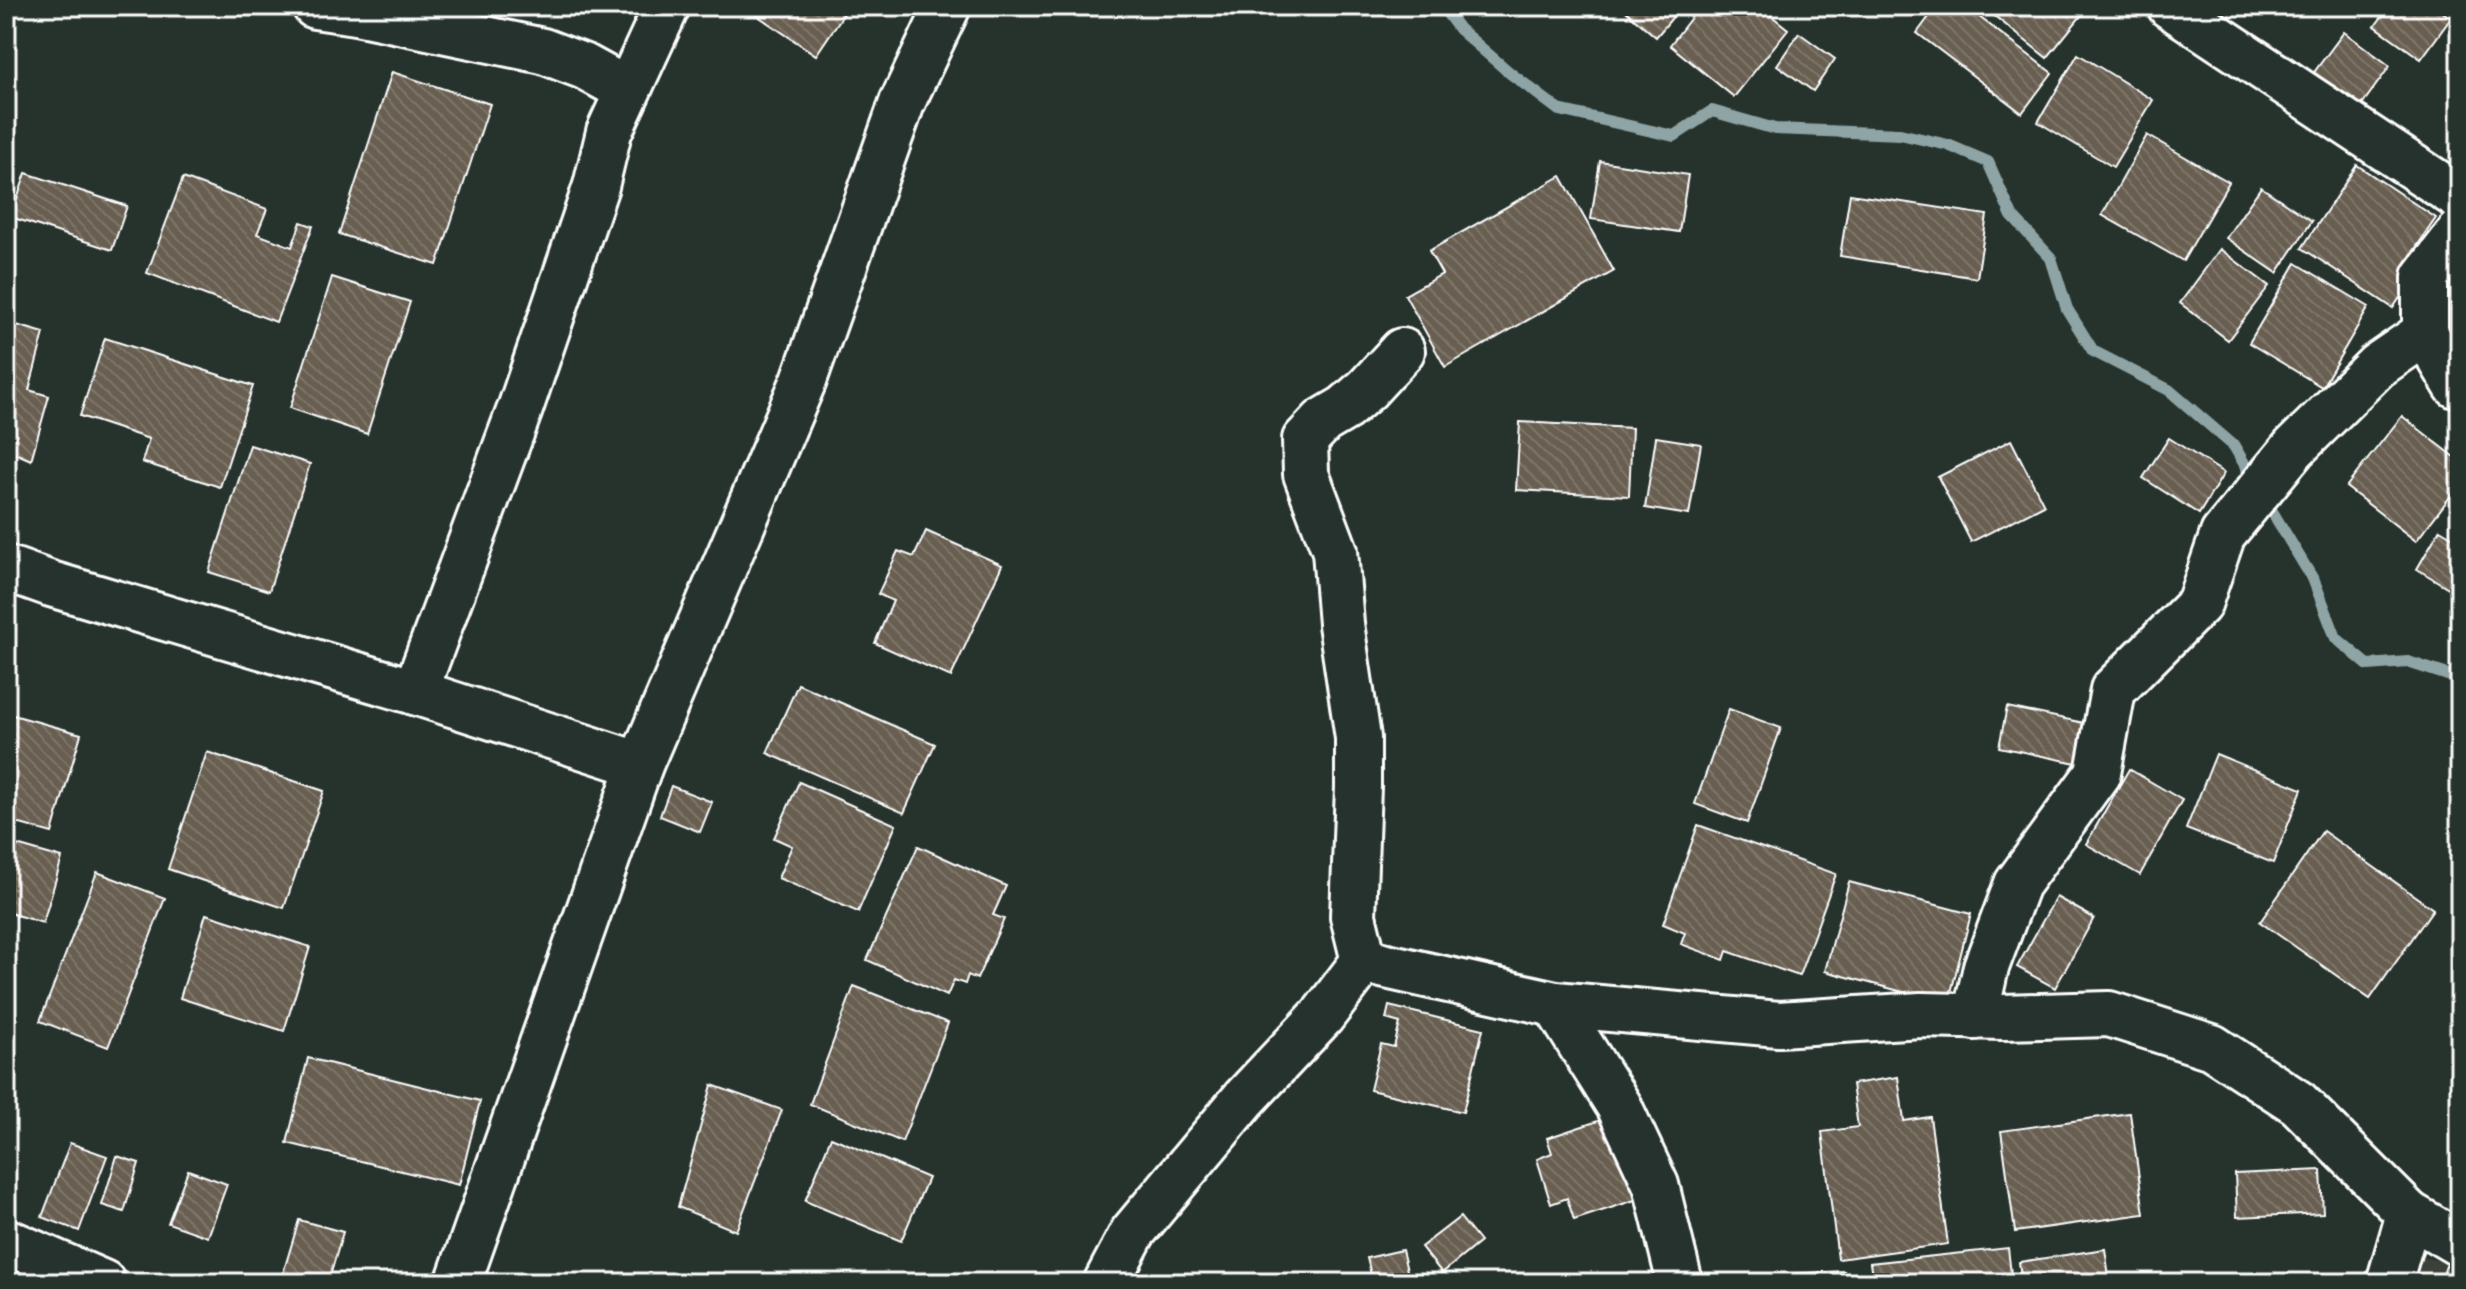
<svg xmlns="http://www.w3.org/2000/svg" width="2466" height="1289" font-family="Sriracha,sans-serif">
	<defs>
		<pattern id="building-back-hatch" width="6" height="6" patternUnits="userSpaceOnUse" patternTransform="scale(2)"><rect width="6" height="6" fill="#685e51"/><path d="M-1 5l2 2M0 0l6 6M5-1l2 2" fill="none" stroke="#7f766b"/></pattern>
	</defs>
	<rect width="100%" height="100%" fill="#26332d"/>
	<filter id="ink" filterUnits="userSpaceOnUse"><feTurbulence type="fractalNoise" baseFrequency=".0125" numOctaves="2"/><feDisplacementMap in="SourceGraphic" scale="16" xChannelSelector="R" yChannelSelector="G"/><feConvolveMatrix kernelMatrix="1 2 1 2 8 2 1 2 1" color-interpolation-filters="sRGB"/></filter>
	<g filter="url(#ink)">
		<path fill="#3a4038" d="M2407 1254 2460 1265V1283H2400Z"/>
		<g fill="none" stroke-linecap="round" stroke-linejoin="round">
			<g stroke="#8ea4a5" stroke-width="12">
				<path d="M1442 6 1459 29 1510 73 1559 110 1674 136 1712 111 1775 129 1900 134 1948 145 1988 162 2012 216 2051 258 2067 309 2093 351 2169 390 2234 446 2255 482"/>
				<path d="M2264 498 2314 581 2336 638 2368 665 2408 662 2460 679"/>
			</g>
		</g>
		<g fill="url(#building-back-hatch)" stroke="#fff" stroke-width="2">
			<path d="M743 6H849L816 55Z"/>
			<path d="M1620 6H1682L1656 37Z"/>
			<path d="M1700 6H1759L1788 29 1734 97 1670 45Z"/>
			<path d="M1937 6H1965L2052 73 2022 113 1917 33Z"/>
			<path d="M1982 6H2078L2085 11 2047 58Z"/>
			<path d="M2390 6H2434L2451 18 2421 59 2375 26Z"/>
			<path d="M2344 32 2390 66 2355 114 2309 79Z"/>
			<path d="M1799 33 1835 59 1813 91 1777 65Z"/>
			<path d="M2078 54 2153 100 2113 167 2038 122Z"/>
			<path d="M392 72 490 104 437 265 339 234Z"/>
			<path d="M2147 135 2229 182 2183 261 2102 215Z"/>
			<path d="M1600 161 1688 175 1679 232 1591 219Z"/>
			<path d="M2357 165 2436 218 2403 267 2415 275 2393 308 2302 248Z"/>
			<path d="M26 173 127 206 112 250 11 217Z"/>
			<path d="M1561 176 1614 271 1445 367 1405 295 1442 274 1429 251Z"/>
			<path d="M183 178 267 209 257 234 292 247 301 222 313 226 276 322 147 273Z"/>
			<path d="M2261 187 2312 221 2277 273 2226 238Z"/>
			<path d="M1850 194 1987 215 1977 278 1840 256Z"/>
			<path d="M2220 249 2269 286 2228 340 2180 303Z"/>
			<path d="M2296 263 2369 307 2322 387 2249 343Z"/>
			<path d="M332 277 410 302 367 434 290 408Z"/>
			<path d="M6 322 44 333 29 390 49 396 31 460 6 449Z"/>
			<path d="M105 338 253 386 220 487 142 462 149 439 80 416Z"/>
			<path d="M2402 416 2460 461V484L2416 541 2346 487Z"/>
			<path d="M1520 422 1632 428 1629 496 1516 490Z"/>
			<path d="M1656 437 1701 444 1689 515 1645 508Z"/>
			<path d="M2169 438 2224 473 2199 514 2143 478Z"/>
			<path d="M2011 440 2044 505 1971 542 1938 477Z"/>
			<path d="M250 445 310 464 269 591 209 572Z"/>
			<path d="M2440 529 2460 541V595L2417 569Z"/>
			<path d="M926 531 1002 565 951 677 875 643 893 601 878 594 898 551 914 557Z"/>
			<path d="M798 684 935 744 904 813 767 753Z"/>
			<path d="M2007 707 2094 725 2086 765 1999 747Z"/>
			<path d="M1729 709 1781 728 1747 823 1695 804Z"/>
			<path d="M6 713 81 734 52 833 6 820Z"/>
			<path d="M207 752 324 791 284 908 168 869Z"/>
			<path d="M2216 754 2302 789 2273 863 2186 829Z"/>
			<path d="M2129 769 2182 800 2140 875 2086 844Z"/>
			<path d="M799 782 896 825 858 912 778 878 792 846 774 838Z"/>
			<path d="M671 786 712 802 700 832 660 816Z"/>
			<path d="M1698 825 1836 874 1799 976 1727 951 1724 960 1681 944 1685 933 1663 924Z"/>
			<path d="M2323 831 2433 909 2370 999 2260 922Z"/>
			<path d="M6 842 62 858 43 923 6 912Z"/>
			<path d="M918 846 1006 886 993 915 1004 919 977 979 968 975 965 984 954 980 947 996 867 960Z"/>
			<path d="M97 872 165 898 108 1047 40 1021Z"/>
			<path d="M1849 882 1971 914 1948 1004 1825 971Z"/>
			<path d="M2056 897 2094 918 2055 988 2017 967Z"/>
			<path d="M206 914 310 947 284 1031 180 998Z"/>
			<path d="M854 986 948 1023 902 1142 810 1104Z"/>
			<path d="M1389 1006 1483 1029 1463 1112 1370 1090 1381 1044 1394 1047 1400 1023 1386 1019Z"/>
			<path d="M308 1058 480 1101 459 1185 287 1143Z"/>
			<path d="M1898 1077 1904 1121 1930 1117 1948 1244 1838 1259 1822 1132 1858 1127 1852 1084Z"/>
			<path d="M712 1085 782 1110 736 1231 678 1207Z"/>
			<path d="M2130 1113 2144 1214 2015 1232 2001 1131Z"/>
			<path d="M1610 1117 1638 1199 1574 1220 1567 1198 1551 1204 1537 1159 1552 1153 1547 1138Z"/>
			<path d="M831 1137 928 1178 901 1241 805 1201Z"/>
			<path d="M70 1143 107 1156 79 1231 42 1217Z"/>
			<path d="M117 1156 139 1163 124 1212 102 1205Z"/>
			<path d="M188 1170 227 1184 208 1237 168 1223Z"/>
			<path d="M2321 1170 2323 1213 2237 1217 2235 1174Z"/>
			<path d="M1460 1217 1480 1242 1442 1273 1421 1247Z"/>
			<path d="M299 1220 343 1232 328 1283H291L281 1280Z"/>
			<path d="M2008 1248 2012 1283H1873L1870 1263Z"/>
			<path d="M2105 1249 2110 1283H2022L2019 1262Z"/>
			<path d="M1402 1250 1410 1283H1373L1367 1258Z"/>
			<path d="M2446 1266 2460 1270V1283H2440Z"/>
			<path d="M1844 1271V1283H1789V1274Z"/>
		</g>
		<g fill="none" stroke-linecap="round" stroke-linejoin="round">
			<g stroke="#fff" stroke-width="50">
				<g id="minor">
					<path d="M315 6 356 12 543 51 585 67 627 90"/>
					<path d="M2170 6 2460 198"/>
					<path d="M2460 232 2425 277V333L2456 385 2460 386"/>
					<path d="M6 568 51 584 415 692 640 765"/>
					<path d="M415 692 520 409 596 186 609 132 667 6"/>
					<path d="M1364 961 1353 916 1358 787V738L1341 624 1335 551 1306 474 1305 440 1323 421 1345 408 1367 389 1402 351"/>
					<path d="M1555 1004 1619 1106 1656 1185 1680 1283"/>
					<path d="M1975 1017 1986 967 2017 884 2098 773 2113 690 2199 604 2223 534 2294 448 2377 366 2425 333"/>
					<path d="M6 1241 103 1283"/>
					<path d="M458 1283 640 765 804 380 902 103 948 6"/>
					<path d="M1106 1283 1133 1232 1244 1099 1323 1015 1364 961 1555 1004 1779 1024 1921 1015 2003 1017 2109 1014 2212 1047 2298 1103 2409 1214"/>
					<path d="M2389 1283 2409 1214 2460 1244"/>
				</g>
			</g>
			<use href="#minor" stroke="#26332d" stroke-width="44"/>
		</g>
	</g>
	<rect width="2466" height="1289" fill="none" stroke="#26332d" stroke-width="32"/>
	<rect x="16" y="16" width="2434" height="1257" fill="none" stroke="#fff" stroke-width="3" filter="url(#ink)"/>
</svg>
